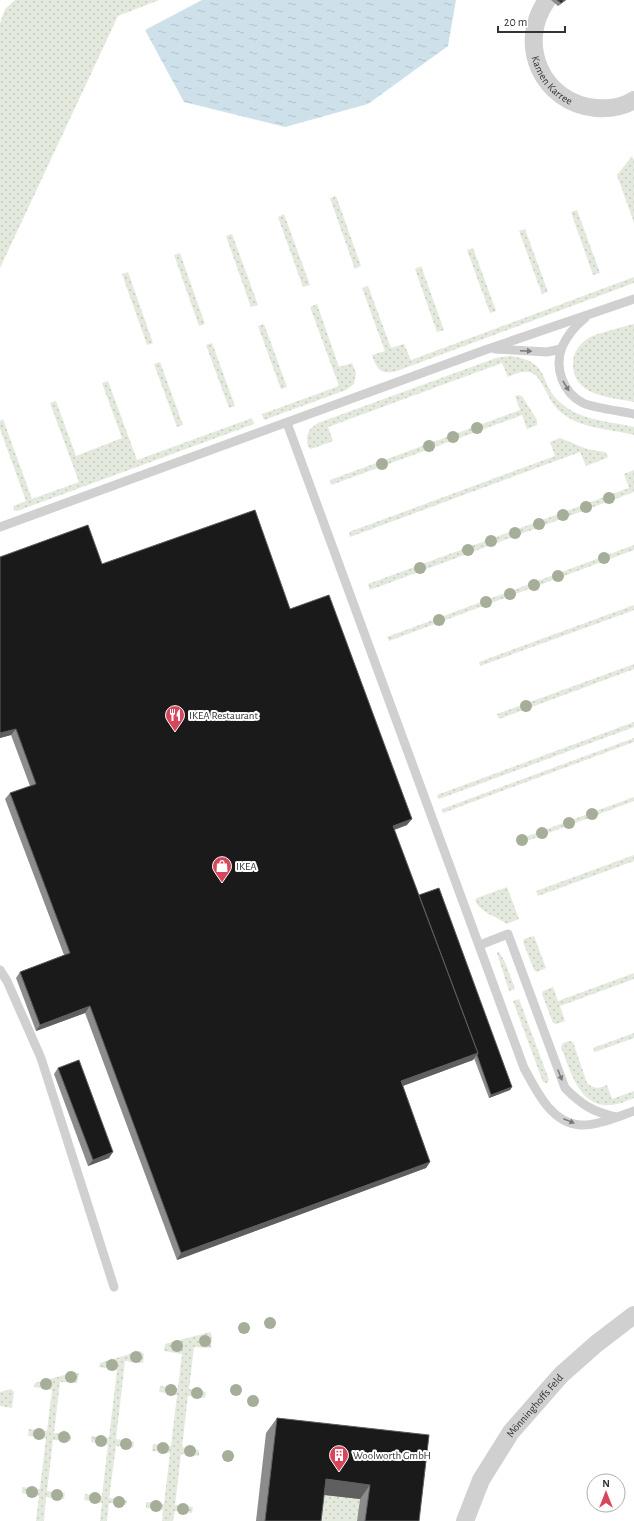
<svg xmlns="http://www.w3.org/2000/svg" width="634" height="1521" font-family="'Alegreya Sans',sans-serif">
	<defs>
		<pattern id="green-dots" width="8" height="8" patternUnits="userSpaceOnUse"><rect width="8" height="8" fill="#e4e9dd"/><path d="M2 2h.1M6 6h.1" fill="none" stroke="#c4c8be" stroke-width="1.8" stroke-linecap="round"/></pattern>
		<pattern id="water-ripples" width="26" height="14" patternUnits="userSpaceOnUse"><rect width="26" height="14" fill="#cee1ea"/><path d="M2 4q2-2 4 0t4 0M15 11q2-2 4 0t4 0" fill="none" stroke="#b1c2c9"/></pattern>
	</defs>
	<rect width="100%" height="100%" fill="#fff"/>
	<g fill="url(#green-dots)">
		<path d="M15 0H159L118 16 0 268V23L5 9Z"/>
		<path d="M632 156 634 160V223L617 175Z"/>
		<path d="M336 196 361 266 355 269 330 198Z"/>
		<path d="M577 210 600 273 593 275 571 212Z"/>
		<path d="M284 214 310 285 303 287 278 217Z"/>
		<path d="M525 229 548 292 542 294 519 231Z"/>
		<path d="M232 234 258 305 251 307 226 236Z"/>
		<path d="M473 248 496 311 490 313 467 250Z"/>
		<path d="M180 253 205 324 199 326 174 255Z"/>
		<path d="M421 266 444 330 437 332 415 269Z"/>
		<path d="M128 272 153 343 147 345 122 274Z"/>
		<path d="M634 277V283L397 371C381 375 377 370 372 355L385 351 362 288 368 286 391 348 404 344 411 360Z"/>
		<path d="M317 304 339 367 352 363 356 373 354 384 346 390 264 420 262 414 339 386 310 307Z"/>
		<path d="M264 324 287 387 281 389 258 326Z"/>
		<path d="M634 324V402C610 397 573 396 573 364 573 354 578 345 587 339 596 333 623 327 634 324Z"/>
		<path d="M212 343 235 406 229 408 206 345Z"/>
		<path d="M510 356C553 362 537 383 561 403 581 421 609 421 634 427V435C608 428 572 429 554 405 548 397 541 378 534 374 525 369 516 373 508 377L502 363 328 427 333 441 311 449 308 447C306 435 307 430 318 423L496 358Z"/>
		<path d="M160 362 183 425 177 427 154 364Z"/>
		<path d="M108 381 137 460 252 418 254 424 17 511 14 510 13 506 26 501 0 429V421L3 419 32 499 79 482 50 403 56 401 76 456 122 438 102 383Z"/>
		<path d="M518 395 522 396 537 420V425L527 429 522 415 331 485 330 480 520 410 515 396Z"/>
		<path d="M560 438 587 449 605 452 608 456 607 458 586 466 580 452 350 537 349 532 555 456 550 442Z"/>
		<path d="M634 470V492L370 590 368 584 629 488 624 474Z"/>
		<path d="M634 545V550L389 641 387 637Z"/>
		<path d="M634 605V610L629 612 480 666 479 662Z"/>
		<path d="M634 664V669L499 719 497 714Z"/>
		<path d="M634 722V727L439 799 437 795Z"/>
		<path d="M634 738V742L443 813 442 809Z"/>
		<path d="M634 797V801L527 841 518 844 517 840Z"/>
		<path d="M634 855V861L538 896 536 891Z"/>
		<path d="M507 887 519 919 507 924C496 916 480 913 475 900L477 898Z"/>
		<path d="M534 936 546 968 537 972 534 970 523 942 524 939Z"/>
		<path d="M498 952H499L505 962 515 989 509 991 497 953Z"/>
		<path d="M634 973V979L560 1006 565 1021 556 1024 553 1023 542 994 543 991 553 987 558 1001Z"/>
		<path d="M519 999 549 1080 547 1083 543 1082 513 1001Z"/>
		<path d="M634 1033V1038L595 1052 593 1048Z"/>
		<path d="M569 1041 573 1042 587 1083C594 1089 599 1089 607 1085L612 1099 634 1091V1098C626 1101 618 1105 610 1105 579 1108 570 1069 561 1047L563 1043Z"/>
		<path d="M210 1332 212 1336 211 1348 194 1347 189 1389 206 1392 205 1398 188 1396 182 1447 199 1450V1456L181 1454 175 1505 193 1507 192 1513 175 1511 173 1521H162L163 1510 146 1508V1502L164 1504 170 1453 152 1451 153 1444 171 1446 177 1395 159 1392 160 1386 178 1388 182 1354 164 1351 165 1344Z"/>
		<path d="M140 1351 144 1354 143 1363 125 1361 116 1439 134 1442 133 1448 116 1446 109 1498 127 1500 126 1505 109 1503 107 1521H100L102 1503 84 1500 85 1494 102 1496 108 1445 91 1442V1436L109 1438 117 1370 99 1367 100 1363Z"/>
		<path d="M75 1372 79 1374 77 1383 60 1382 54 1433 71 1435V1441L53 1440 47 1491 65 1493 64 1499 46 1497 44 1521H36L39 1496 22 1493V1487L40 1489 46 1438 28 1436 29 1429 47 1431 52 1390 34 1387 35 1383Z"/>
		<path d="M11 1389 14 1392 12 1408 0 1406V1392Z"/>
		<path d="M316 1494 360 1499 357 1521H312Z"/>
	</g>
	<path fill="url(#water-ripples)" d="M202 0H456L448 46 368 104 285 127 184 102 145 30Z"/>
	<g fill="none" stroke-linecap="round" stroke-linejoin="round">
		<g stroke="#d0d0d0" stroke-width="9">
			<path d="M585 318C575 326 567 336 562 347 554 368 563 393 583 403 594 408 620 411 634 414"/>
			<path d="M495 349 547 352 561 349"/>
			<path d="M287 423 524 1068C536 1090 551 1123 580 1125 597 1126 619 1116 634 1111"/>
			<path d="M0 527 485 350 634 299"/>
			<path d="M480 945 508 934 565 1088C582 1105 593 1112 616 1117"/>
			<path d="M0 970 7 981 41 1058 114 1287"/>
		</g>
		<g stroke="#d0d0d0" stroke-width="18">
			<path id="s1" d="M547 0C516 44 542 103 596 108 609 109 623 107 634 100"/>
			<path id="s2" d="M465 1521 481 1480 511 1432 561 1375 596 1344 634 1315"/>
		</g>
	</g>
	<g fill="#a4ae98">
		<circle cx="477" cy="428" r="6"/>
		<circle cx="453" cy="437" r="6"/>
		<circle cx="429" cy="446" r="6"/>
		<circle cx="382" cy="464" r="6"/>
		<circle cx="609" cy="498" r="6"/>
		<circle cx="586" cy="507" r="6"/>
		<circle cx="563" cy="515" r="6"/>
		<circle cx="539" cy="524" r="6"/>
		<circle cx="515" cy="533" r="6"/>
		<circle cx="491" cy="541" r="6"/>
		<circle cx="468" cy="550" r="6"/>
		<circle cx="604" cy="558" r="6"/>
		<circle cx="420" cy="568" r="6"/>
		<circle cx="558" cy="576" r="6"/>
		<circle cx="534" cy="585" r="6"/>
		<circle cx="510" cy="594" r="6"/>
		<circle cx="486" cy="602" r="6"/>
		<circle cx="439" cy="620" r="6"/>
		<circle cx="526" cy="706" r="6"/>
		<circle cx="592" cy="814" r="6"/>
		<circle cx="569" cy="823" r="6"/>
		<circle cx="542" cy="833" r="6"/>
		<circle cx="522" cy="840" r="6"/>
		<circle cx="270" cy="1323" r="6"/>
		<circle cx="244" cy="1328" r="6"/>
		<circle cx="205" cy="1341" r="6"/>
		<circle cx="177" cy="1346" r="6"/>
		<circle cx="136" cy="1357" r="6"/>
		<circle cx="112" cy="1365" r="6"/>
		<circle cx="71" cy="1377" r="6"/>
		<circle cx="46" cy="1384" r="6"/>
		<circle cx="171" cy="1390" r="6"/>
		<circle cx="236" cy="1390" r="6"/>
		<circle cx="197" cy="1393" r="6"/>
		<circle cx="253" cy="1401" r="6"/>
		<circle cx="39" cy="1434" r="6"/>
		<circle cx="64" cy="1437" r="6"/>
		<circle cx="101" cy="1441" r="6"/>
		<circle cx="126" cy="1444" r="6"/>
		<circle cx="163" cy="1448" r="6"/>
		<circle cx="190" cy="1451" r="6"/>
		<circle cx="228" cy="1456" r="6"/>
		<circle cx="32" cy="1492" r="6"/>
		<circle cx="57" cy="1495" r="6"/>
		<circle cx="95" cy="1498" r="6"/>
		<circle cx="119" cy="1502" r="6"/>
		<circle cx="156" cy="1506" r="6"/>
		<circle cx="183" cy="1509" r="6"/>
	</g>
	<g fill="#8c8c8c">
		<path d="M551 0H566L558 6Z"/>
		<path d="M0 557 102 564 290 609 407 825 394 830 419 895 512 1087 510 1090 489 1098 474 1058 473 1060 403 1086 430 1162 426 1168 177 1260 85 1013 36 1031 16 978 20 972 64 955 5 799 10 793 30 786 11 735 0 738Z"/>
		<path d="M58 1068 109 1158 88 1166 54 1074Z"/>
		<path d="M277 1418 429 1435 419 1521H357L360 1499 324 1495 321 1521H256L266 1433Z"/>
	</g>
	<g fill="#5f5f5f">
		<path d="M564 0H566L558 6Z"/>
		<path d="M16 729 11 735 0 738V733Z"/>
		<path d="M412 819 407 825 388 832 393 826Z"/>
		<path d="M90 1006 85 1013 36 1031 40 1025Z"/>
		<path d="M478 1053 473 1060 397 1088 401 1081Z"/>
		<path d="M512 1087 510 1090 489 1098 491 1095Z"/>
		<path d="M113 1152 109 1158 88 1166 93 1160Z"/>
		<path d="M430 1162 426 1168 177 1260 181 1253Z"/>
		<path d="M326 1479 370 1485 360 1499 316 1494Z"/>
	</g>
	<g fill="#1a1a1a" stroke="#5f5f5f">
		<path d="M557 0H564L561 3Z"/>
		<path d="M255 510 290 609 329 595 412 819 393 826 478 1053 401 1081 430 1162 181 1253 90 1006 40 1025 20 972 70 953 10 793 36 784 16 729 0 733V557L88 525 102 564Z"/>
		<path d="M439 888 512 1087 491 1095 477 1055 478 1053 419 895Z"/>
		<path d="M79 1060 113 1152 93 1160 58 1068Z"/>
		<path d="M277 1418 429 1435 419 1521H365L370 1485 326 1479 321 1521H265Z"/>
	</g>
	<defs><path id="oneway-solid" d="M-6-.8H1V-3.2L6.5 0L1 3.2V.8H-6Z"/></defs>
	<g fill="#7a7a7a">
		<use href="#oneway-solid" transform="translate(526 351) rotate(3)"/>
		<use href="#oneway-solid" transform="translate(566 386) rotate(59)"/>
		<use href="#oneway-solid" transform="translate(560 1075) rotate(68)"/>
		<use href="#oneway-solid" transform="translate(569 1121) rotate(22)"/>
	</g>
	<defs>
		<g id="restaurant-pin" transform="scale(1)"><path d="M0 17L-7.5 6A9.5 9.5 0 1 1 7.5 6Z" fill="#d8465c" stroke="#fff"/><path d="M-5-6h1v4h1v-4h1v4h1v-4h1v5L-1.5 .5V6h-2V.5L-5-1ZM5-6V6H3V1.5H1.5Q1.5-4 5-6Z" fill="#fff"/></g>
		<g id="shop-pin" transform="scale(1)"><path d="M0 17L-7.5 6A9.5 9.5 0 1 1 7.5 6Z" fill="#d8465c" stroke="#fff"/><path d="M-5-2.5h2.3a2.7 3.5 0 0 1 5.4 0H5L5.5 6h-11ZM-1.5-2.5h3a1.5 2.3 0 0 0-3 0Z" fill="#fff"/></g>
		<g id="building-pin" transform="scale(1)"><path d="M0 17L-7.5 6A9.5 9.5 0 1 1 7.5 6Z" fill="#d8465c" stroke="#fff"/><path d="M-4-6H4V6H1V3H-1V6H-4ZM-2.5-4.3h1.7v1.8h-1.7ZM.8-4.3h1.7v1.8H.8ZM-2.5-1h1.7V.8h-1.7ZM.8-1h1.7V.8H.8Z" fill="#fff"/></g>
	</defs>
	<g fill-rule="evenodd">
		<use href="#restaurant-pin" x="175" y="715"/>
		<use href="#shop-pin" x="222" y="866"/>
		<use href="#building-pin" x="339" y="1455"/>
	</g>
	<g text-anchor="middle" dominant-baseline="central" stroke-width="4" stroke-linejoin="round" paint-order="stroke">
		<g font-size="11" fill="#333" stroke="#fff">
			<text stroke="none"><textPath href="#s1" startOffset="89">Kamen Karree</textPath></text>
			<text stroke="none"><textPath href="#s2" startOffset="136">Mönninghoffs Feld</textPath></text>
		</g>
		<g font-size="11" fill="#333" stroke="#fff" text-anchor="start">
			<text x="189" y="715">IKEA Restaurant</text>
			<text x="236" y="866">IKEA</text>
			<text x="353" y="1455">Woolworth GmbH</text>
		</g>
	</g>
	<g transform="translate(606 1493)"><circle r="19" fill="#ffffff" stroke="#adadad"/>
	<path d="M0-3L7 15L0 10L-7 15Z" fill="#d8465c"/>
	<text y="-6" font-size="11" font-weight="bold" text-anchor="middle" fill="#333333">N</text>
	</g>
	<path d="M498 26v6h67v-6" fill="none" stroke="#333333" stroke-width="2"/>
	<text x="504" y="26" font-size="12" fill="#333333" stroke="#ffffff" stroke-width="3" paint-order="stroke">20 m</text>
</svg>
